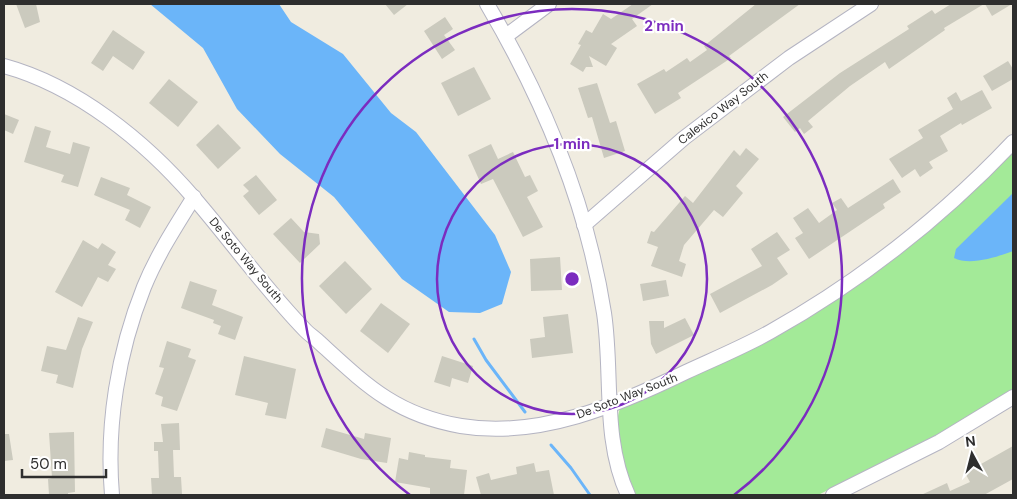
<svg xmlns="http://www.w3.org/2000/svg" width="1017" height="499" font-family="'DM Sans',sans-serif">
	<rect width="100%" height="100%" fill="#f0ece0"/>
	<path fill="#a3ea98" d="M1013 153V389L937 436 818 495H636C626 471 610 431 621 406L889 261 923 236Z"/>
	<g fill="#6bb5f9">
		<path d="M150 4H279L291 22 343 54 391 113 416 132 495 235 511 272 502 304 480 313 449 312 402 279 334 197 280 154 237 109 203 48Z"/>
		<path d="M1013 193V251C997 257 970 266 954 258L956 249Z"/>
	</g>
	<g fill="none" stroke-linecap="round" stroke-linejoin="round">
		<g stroke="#6bb5f9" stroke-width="3">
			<path d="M474 339 486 360 525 412"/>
			<path d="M551 445 571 468 590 495"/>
		</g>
	</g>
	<g fill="#cbcabe">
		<path d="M16 4H36L40 22 25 28Z"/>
		<path d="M385 4H408L394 15Z"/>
		<path d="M633 4H653L632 19 637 26 611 44 617 48 606 66 589 56 593 67H586L583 72 570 64 581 45 578 44 586 30 592 33 603 14 611 19Z"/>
		<path d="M756 4H800L729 56 731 58 678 93 681 98 655 114 637 84 664 69 666 72 687 58 690 62 707 50 704 46Z"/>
		<path d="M951 4H984L944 28 945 30 889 69 885 62 850 86 808 121 813 127 804 134 800 128 795 132 783 117 840 73 909 29 907 26 932 10 935 14Z"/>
		<path d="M985 4H1012L992 16Z"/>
		<path d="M445 17 453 29 444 35 455 50 442 59 424 31Z"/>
		<path d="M113 30 145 52 133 70 113 56 103 71 91 63Z"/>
		<path d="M1008 61 1013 69V79L992 91 983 76Z"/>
		<path d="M474 67 491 99 458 116 441 83Z"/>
		<path d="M169 79 198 102 178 127 149 103Z"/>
		<path d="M597 83 610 123 616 121 625 151 604 158 592 117 588 118 578 88Z"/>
		<path d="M982 90 992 108 962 125 961 123 940 136 948 151 929 162 933 168 920 177 915 169 902 178 889 159 923 138 918 130 953 109 947 98 956 92 961 101Z"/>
		<path d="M4 114 19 120 13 134 4 130Z"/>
		<path d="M218 124 241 148 218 169 196 145Z"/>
		<path d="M35 126 51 131 46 147 70 154 73 142 90 147 78 187 61 182 64 175 24 162Z"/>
		<path d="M491 144 498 159 513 152 525 177 530 175 538 191 527 197 543 227 523 237 493 179 481 184 468 155Z"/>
		<path d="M746 148 759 159 736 186 743 193 723 217 714 210 684 245 679 261 686 264 682 277 651 266 658 247 647 243 651 231 654 232 685 196 693 203 734 150 740 156Z"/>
		<path d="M256 175 277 200 259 215 243 196 249 191 243 185Z"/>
		<path d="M101 177 130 188 127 195 151 207 140 228 125 220 130 210 94 195Z"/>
		<path d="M893 179 901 192 883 204 885 208 809 259 795 238 803 233 793 218 808 208 819 223 837 210 832 203 841 198 848 208Z"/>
		<path d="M291 218 304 232 319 234 320 244 300 263 273 234Z"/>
		<path d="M777 232 790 250 777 258 788 274 772 285 720 313 710 294 762 266 751 249Z"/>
		<path d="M83 240 98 249 102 243 116 252 108 265 116 269 108 282 98 277 82 307 55 292Z"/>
		<path d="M560 257 562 290 531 291 530 259Z"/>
		<path d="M345 261 372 289 346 314 319 286Z"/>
		<path d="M666 280 669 296 643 301 640 284Z"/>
		<path d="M190 281 217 290 212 305 243 317 235 340 218 334 221 326 213 323 214 320 181 308Z"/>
		<path d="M381 303 410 324 388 353 360 331Z"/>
		<path d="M568 314 573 353 532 358 530 339 545 337 543 317Z"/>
		<path d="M78 317 93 322 82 349 73 388 56 383 58 375 41 371 47 346 66 350Z"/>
		<path d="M685 318 694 335 656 354 651 344 649 321H664V328Z"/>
		<path d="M167 341 191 349 188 357 196 360 177 411 161 406 163 397 155 394 164 368 159 367Z"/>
		<path d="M244 356 296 369 286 419 265 415 268 403 235 395Z"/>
		<path d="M442 356 473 366 468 383 452 378 450 387 434 382Z"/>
		<path d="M179 423 180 450H173L174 477H181L182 494 152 495 151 478H159L158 451H154V442H163L161 424Z"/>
		<path d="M326 428 364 439 365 433 391 438 387 463 361 459 321 447Z"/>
		<path d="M74 432 75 492 68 493V495H49L48 479 52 478 49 433Z"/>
		<path d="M4 434H9L13 460 4 461Z"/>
		<path d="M1013 446V479L984 495H921L947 483 950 491 970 482 965 473Z"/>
		<path d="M409 452 425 455V457L451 460 450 468 467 470 464 495H430V488L395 482 399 458 408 460Z"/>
		<path d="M534 463 536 472 549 470 554 495H481L476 477 489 473 491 480 517 474 516 467Z"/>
	</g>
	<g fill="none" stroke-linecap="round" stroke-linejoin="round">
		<g stroke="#b4b4c2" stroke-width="16">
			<g id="minor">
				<path d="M487 4C543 99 587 204 604 313 613 373 602 439 628 495"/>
				<path d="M506 36 549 4"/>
				<path d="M4 66C77 86 145 141 194 198 232 242 265 289 306 331 310 335 315 338 320 343 366 385 396 415 461 426 539 439 618 405 686 372 714 359 743 347 770 332 859 282 943 216 1013 142"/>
				<path d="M584 225 684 138 789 58 871 4"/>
				<path d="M112 495C106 425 118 352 144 287 157 255 176 226 194 197"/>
				<path d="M833 495 939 442 1013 397"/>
			</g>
		</g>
		<use href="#minor" stroke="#fff" stroke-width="14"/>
	</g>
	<g fill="none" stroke="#7b2cbf" stroke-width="2.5">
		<circle cx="572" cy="279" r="135"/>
		<path d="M410 495A270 270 0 1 1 734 495"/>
	</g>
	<g text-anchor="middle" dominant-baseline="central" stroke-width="4.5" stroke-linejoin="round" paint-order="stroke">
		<g font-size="12" fill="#2e2e2e" stroke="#fff">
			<text transform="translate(723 108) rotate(-38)">Calexico Way South</text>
			<text transform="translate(246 260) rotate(50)">De Soto Way South</text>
			<text transform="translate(627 396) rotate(-21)">De Soto Way South</text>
		</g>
	</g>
	<circle cx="572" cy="279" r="8" fill="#7b2cbf" stroke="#fff" stroke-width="2.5"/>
	<g font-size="15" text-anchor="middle" font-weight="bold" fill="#7b2cbf" stroke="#fff" stroke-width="4.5" stroke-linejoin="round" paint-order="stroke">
		<text x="664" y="31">2 min</text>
		<text x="572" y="149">1 min</text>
	</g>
	<rect width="1017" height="499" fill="none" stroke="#2e2e2e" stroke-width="10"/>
	<g transform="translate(972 454) rotate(353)" stroke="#ffffff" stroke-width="4" paint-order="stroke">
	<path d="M0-4L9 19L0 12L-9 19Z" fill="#2e2e2e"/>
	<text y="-8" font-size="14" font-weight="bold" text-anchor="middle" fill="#2e2e2e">N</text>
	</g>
	<path d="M22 469v8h84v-8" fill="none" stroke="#2e2e2e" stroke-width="2.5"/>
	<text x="30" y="469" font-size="15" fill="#2e2e2e" stroke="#ffffff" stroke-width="4" paint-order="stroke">50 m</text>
</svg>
